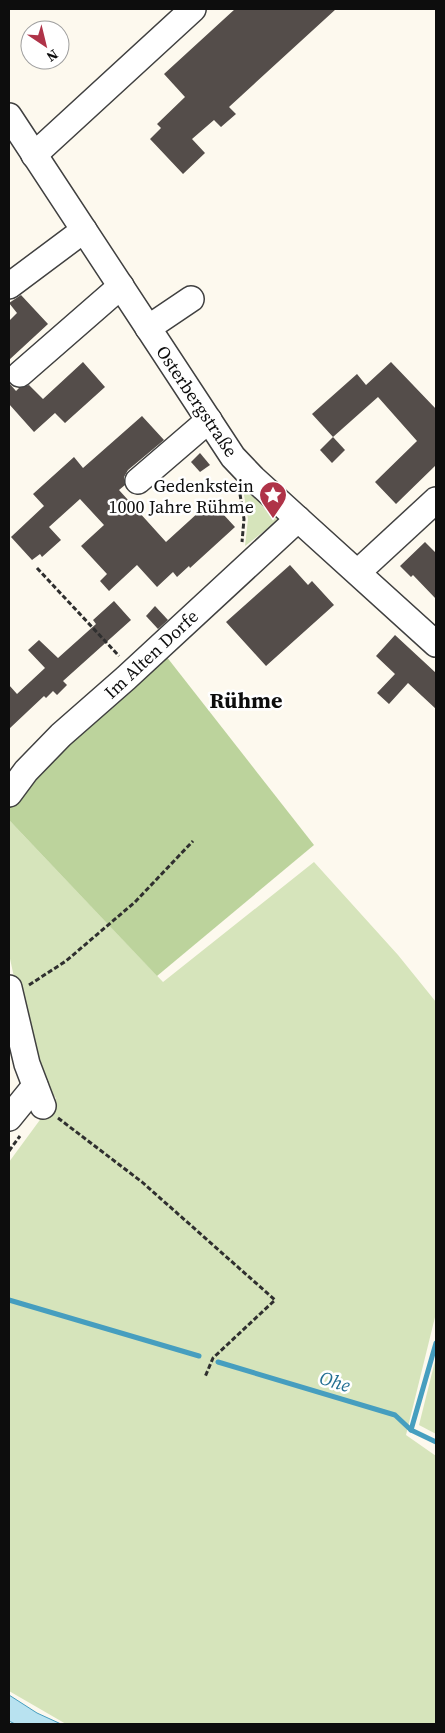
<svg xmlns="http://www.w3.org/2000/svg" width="445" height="1733" font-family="'Source Serif 4',serif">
	<rect width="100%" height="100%" fill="#fdf9ee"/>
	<g fill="#d6e4bb">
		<path d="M243 489 281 518 245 546 248 519Z"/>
		<path d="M9 820 163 982 314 862 398 955 436 1002V1313L406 1435 436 1456V1724H66L9 1691V1162L56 1098 49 1091 32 1061 9 954Z"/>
		<path d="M436 1357V1434L419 1425Z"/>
	</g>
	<path fill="#bcd39c" d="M166 656 314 845 157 976 9 820V807L25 783Z"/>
	<path fill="#b8e2f0" stroke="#469ebf" d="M9 1695 37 1713 61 1724H15L9 1721Z"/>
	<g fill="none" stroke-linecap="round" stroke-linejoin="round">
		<g stroke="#469ebf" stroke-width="5">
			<path d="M9 1300 199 1356"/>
			<path d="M218 1362 395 1415 411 1430 436 1442"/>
			<path d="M411 1430 436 1343"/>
		</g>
	</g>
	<g fill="#544d4a">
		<path d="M235 9H336L229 107 236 114 221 127 214 120 192 139 205 153 183 174 150 139 161 128 157 124 185 97 164 74Z"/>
		<path d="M21 295 48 324 9 360V321L17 313 9 303Z"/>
		<path d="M83 362 105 387 65 423 55 413 34 432 9 404V383L16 391 19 388 29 385 43 399Z"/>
		<path d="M391 362 436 409V465L396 504 375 482 417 441 378 397 333 437 312 414 357 374 366 385Z"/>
		<path d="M142 416 164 440 128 470 124 477 125 485 119 490 166 542 211 501 235 527 190 568 189 566 177 577 173 572 157 587 137 565 109 591 100 581 107 574 81 546 104 525 80 499 49 527 61 540 42 557 40 554 32 560 11 537 44 506 33 494 74 457 83 468Z"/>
		<path d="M333 437 345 450 332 463 320 450Z"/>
		<path d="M200 453 210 465 200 472 191 462Z"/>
		<path d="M425 542 436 553V599L413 575 411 577 400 566Z"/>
		<path d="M290 565 308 585 312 581 334 605 266 666 226 622Z"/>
		<path d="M114 601 131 620 63 681 67 685 57 695 53 691 46 698 44 696 9 729V685L17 694 45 668 28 650 39 640 58 658 96 624 93 620Z"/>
		<path d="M155 606 168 620 158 629 146 616Z"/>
		<path d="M395 635 436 673V709L408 683 389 704 377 693 395 674 376 656Z"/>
	</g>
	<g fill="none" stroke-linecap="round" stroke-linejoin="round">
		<g stroke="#404040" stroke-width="28">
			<g id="minor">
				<path d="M9 116 233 457 253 478 298 519 436 644"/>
				<path d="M34 155 193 9"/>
				<path d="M9 286 84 230"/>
				<path d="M148 328 191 299"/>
				<path d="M20 374 121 286"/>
				<path d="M138 481 209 420"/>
				<path d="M358 572 436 500"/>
				<path d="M9 794 26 771 61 735 126 678 298 519"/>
				<path d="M9 988 27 1064 43 1106"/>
				<path d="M9 1118 35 1086"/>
			</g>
		</g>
		<g stroke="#2f2f2f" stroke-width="3" stroke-dasharray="5 2.5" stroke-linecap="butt">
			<path d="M240 494 244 519 242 542"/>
			<path d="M37 568 119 656"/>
			<path d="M29 985 66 961 135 902 193 841"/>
			<path d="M58 1118 142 1182 275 1300 213 1358 205 1377"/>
			<path d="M9 1151 20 1136"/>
		</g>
		<use href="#minor" stroke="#fff" stroke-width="25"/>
	</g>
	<defs>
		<g id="sight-pin" transform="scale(1.4375)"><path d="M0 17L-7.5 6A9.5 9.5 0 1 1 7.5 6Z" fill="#af3348" stroke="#fff"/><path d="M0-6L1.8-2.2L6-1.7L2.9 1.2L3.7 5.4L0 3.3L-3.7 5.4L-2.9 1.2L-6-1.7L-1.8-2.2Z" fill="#fff"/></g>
	</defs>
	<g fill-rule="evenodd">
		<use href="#sight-pin" x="273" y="495"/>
	</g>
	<g text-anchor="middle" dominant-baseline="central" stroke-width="5" stroke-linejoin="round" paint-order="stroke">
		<g font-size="18" fill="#0d0d0d" stroke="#fff">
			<text transform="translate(197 401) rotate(56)">Osterbergstraße</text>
			<text transform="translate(151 654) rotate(-43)">Im Alten Dorfe</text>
		</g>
		<g font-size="18" fill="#0d0d0d" stroke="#fff" text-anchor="end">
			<text x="254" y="485">Gedenkstein<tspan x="254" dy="21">1000 Jahre Rühme</tspan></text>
		</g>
		<g font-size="19" font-style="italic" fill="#236f92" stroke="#fff">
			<text transform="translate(335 1381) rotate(17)">Ohe</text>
		</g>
		<g font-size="22" font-weight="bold" fill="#0d0d0d" stroke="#fff">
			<text x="246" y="700">Rühme</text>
		</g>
	</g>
	<rect width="445" height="1733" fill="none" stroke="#0d0d0d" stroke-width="20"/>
	<g transform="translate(45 45) rotate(145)"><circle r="24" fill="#ffffff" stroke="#9e9e9e"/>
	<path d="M0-4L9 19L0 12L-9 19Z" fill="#af3348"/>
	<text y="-8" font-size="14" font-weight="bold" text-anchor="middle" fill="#0d0d0d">N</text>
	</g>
</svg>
